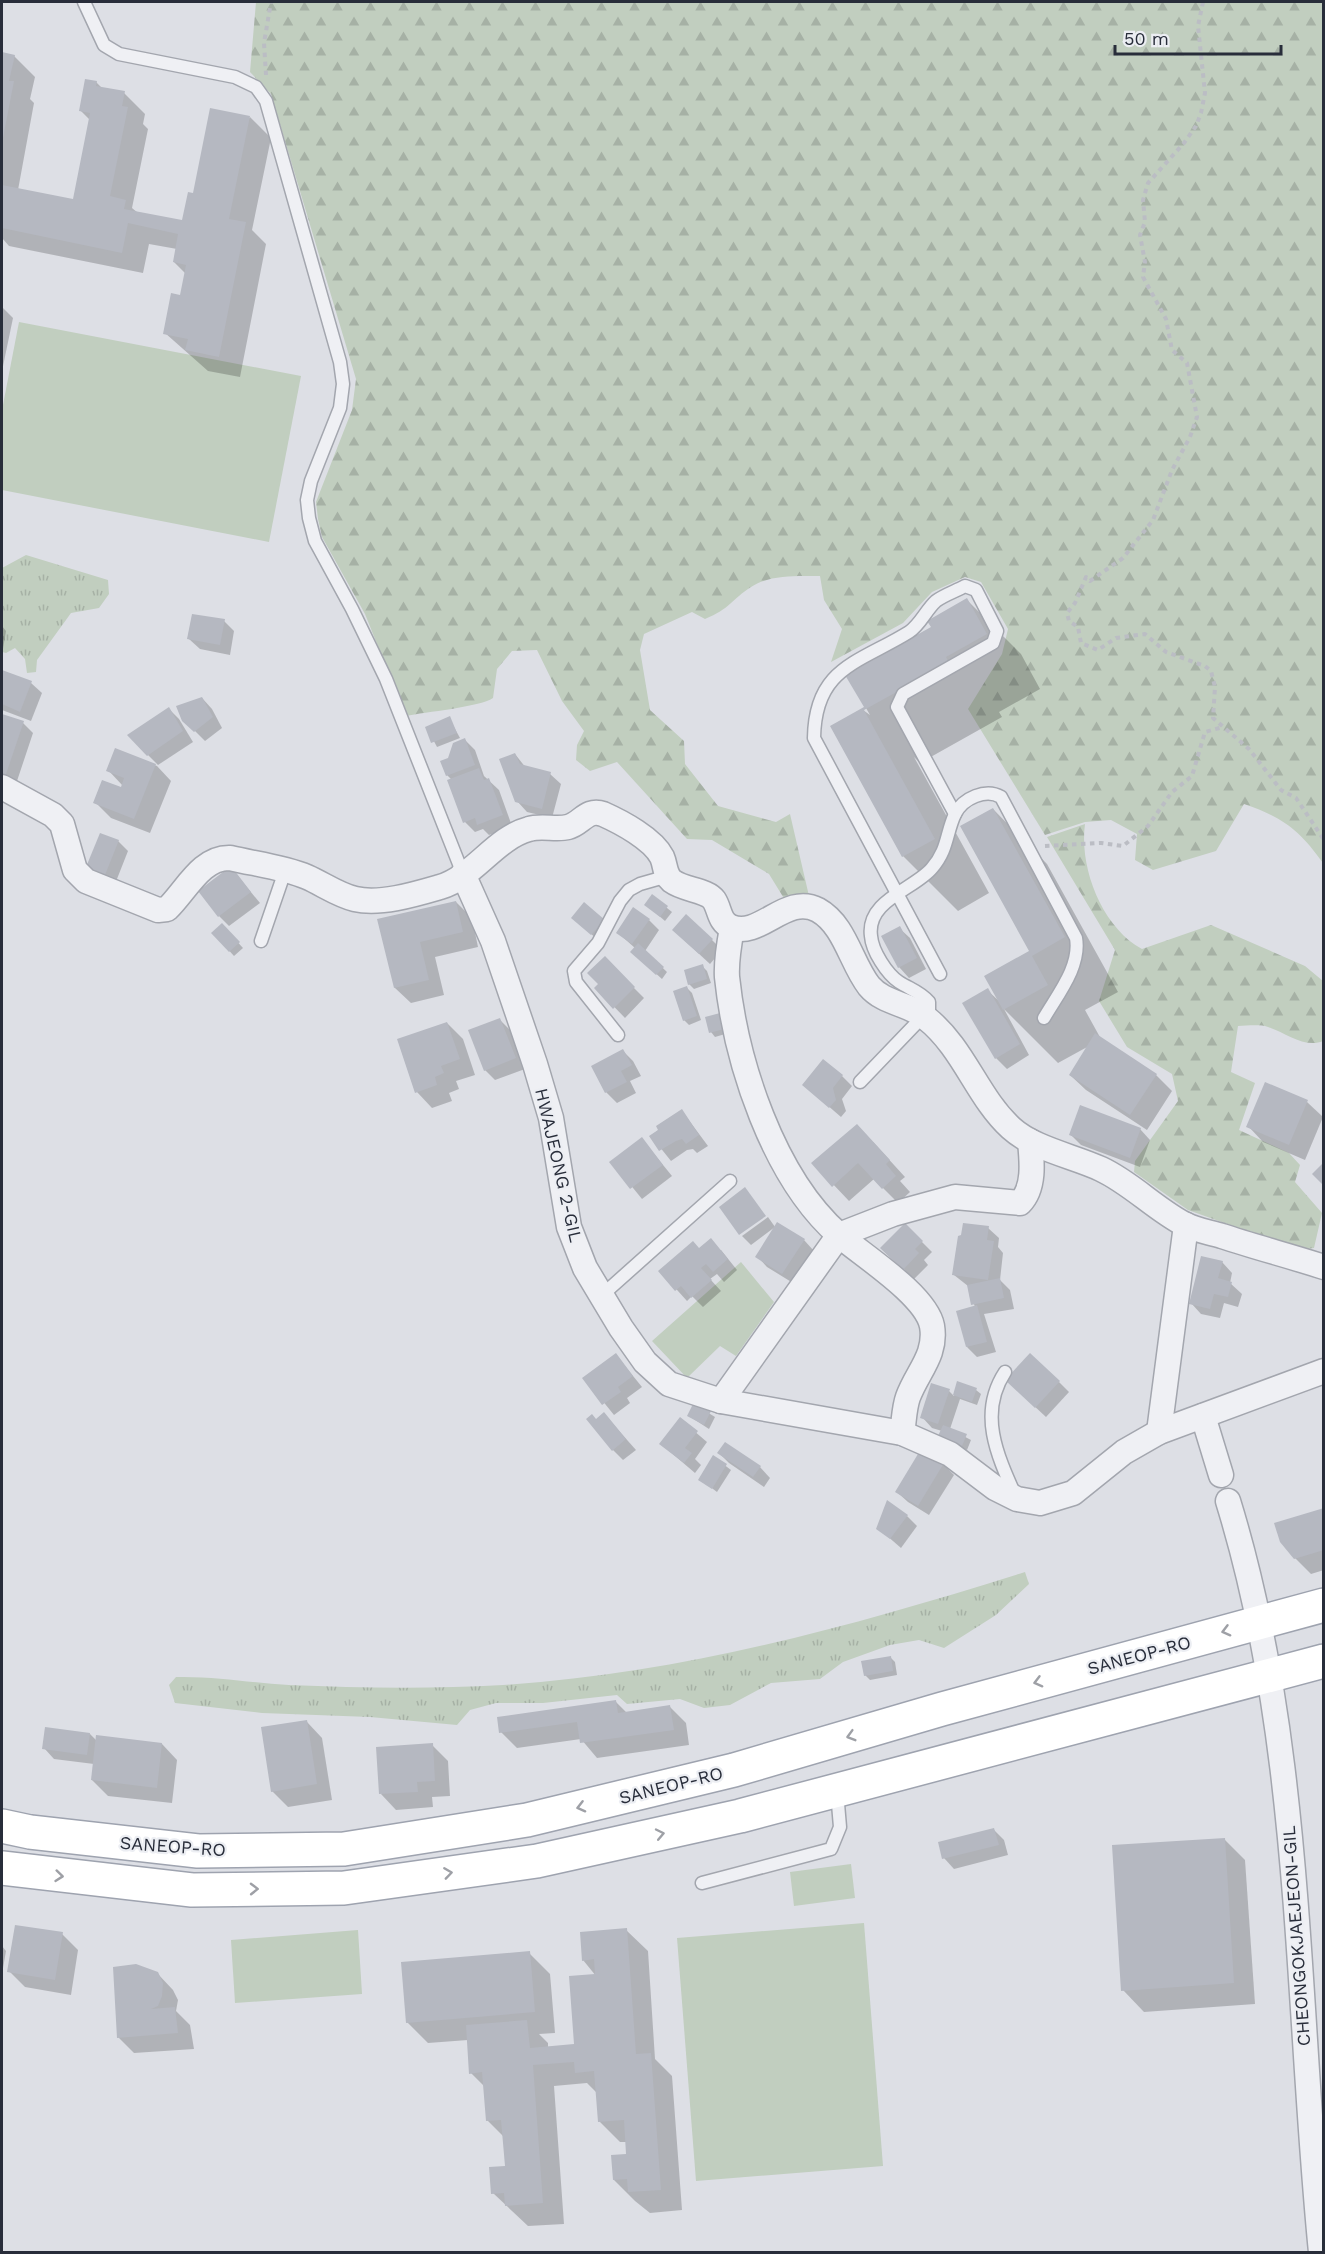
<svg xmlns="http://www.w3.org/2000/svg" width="1325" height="2254" font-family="'Work Sans',sans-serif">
	<defs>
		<pattern id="grass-tufts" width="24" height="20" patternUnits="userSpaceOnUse" patternTransform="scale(1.5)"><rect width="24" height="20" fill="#c1cebf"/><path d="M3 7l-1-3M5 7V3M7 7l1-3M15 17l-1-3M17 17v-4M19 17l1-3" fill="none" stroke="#a6b1a5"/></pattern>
		<pattern id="forest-firs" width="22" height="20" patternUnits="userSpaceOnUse" patternTransform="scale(1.5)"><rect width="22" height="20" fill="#c1cebf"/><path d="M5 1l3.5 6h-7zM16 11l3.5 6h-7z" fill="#a6b1a5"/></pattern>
	</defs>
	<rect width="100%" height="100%" fill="#dddfe5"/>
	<g fill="url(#grass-tufts)">
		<path d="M26 555 108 580 109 594 99 608 71 613 37 660 36 672 27 673 25 659 15 648 6 653 2 652V568Z"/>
		<path d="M1025 1572 1029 1584 996 1615 944 1648 919 1640 890 1645 843 1662 820 1679 771 1683 730 1705 704 1708 680 1699 627 1704 617 1695 543 1703H496L470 1710 457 1725 370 1717 262 1713 175 1703 169 1685 176 1677C215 1676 251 1683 289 1685 360 1688 432 1689 503 1685 684 1673 853 1626 1025 1572Z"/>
	</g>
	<g fill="url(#forest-firs)">
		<path d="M256 2H1323V863C1299 829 1282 817 1244 804L1216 851 1153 870 1135 860 1137 834 1111 820 1085 822 1045 835 968 709 1002 654 1008 629 981 582 965 577 932 592 903 623 831 662 842 629 824 600 820 576C799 576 770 574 751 587 732 599 730 609 705 619L692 612 644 634 640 650 650 710 684 741 685 764 718 806 776 822 790 814 809 896 785 900 769 874 712 840 687 839 617 762 590 771 576 760 577 745 584 731 562 701 537 650 512 651 497 669 493 698C480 707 425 712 406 716L365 614 322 537 318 519 316 502 352 410 356 379 271 94 250 72Z"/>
		<path d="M1085 824C1079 868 1102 927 1142 949L1211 925 1305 966 1323 981V1041C1305 1049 1285 1032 1268 1027 1259 1024 1247 1026 1238 1026L1231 1072 1255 1083 1239 1130 1289 1153 1300 1165 1295 1182 1322 1213 1314 1248 1300 1250 1188 1210 1134 1172 1135 1161 1178 1101 1172 1074 1127 1047 1099 1001 1115 950 1047 837Z"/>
	</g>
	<g fill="#c1cebf">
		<path d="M19 322 301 376 269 542 2 490V410Z"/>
		<path d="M741 1262 774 1302 736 1356 720 1346 687 1378 652 1341Z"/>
		<path d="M851 1864 855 1898 794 1906 790 1872Z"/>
		<path d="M864 1923 883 2166 696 2181 677 1938Z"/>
		<path d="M358 1930 362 1994 235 2003 231 1940Z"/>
	</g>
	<g fill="#0003">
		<path d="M2 54 14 56 35 77 30 99 34 103 18 190 74 200 90 120 80 110 96 82 102 88 124 93 145 114 143 124 148 129 132 208 138 213 183 222 194 195 250 117 271 138 252 230 266 244 240 377 208 371 165 333 181 297 186 274 174 262 177 249 149 244 143 273 9 246 2 238Z"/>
		<path d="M2 307 13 318 2 371Z"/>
		<path d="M967 600 1021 654 1040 689 999 712 1002 717 920 763 914 757 989 893 958 911 903 856 832 727 863 710 870 715 847 675 933 628Z"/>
		<path d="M224 621 234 631 230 655 200 649 189 639Z"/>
		<path d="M2 626 6 631 2 655Z"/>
		<path d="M2 671 31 683 42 693 31 721 2 710Z"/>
		<path d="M202 698 212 709 222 728 205 741 184 720Z"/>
		<path d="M169 709 179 719 193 742 158 765 148 755Z"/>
		<path d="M2 716 23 723 33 733 14 790 2 781Z"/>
		<path d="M449 718 460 738 437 747 427 728Z"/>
		<path d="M465 740 475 750 484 776 499 790 512 826 489 835 483 829 475 832 465 822 452 780 447 775 449 759Z"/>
		<path d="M115 750 157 766 171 781 150 833 111 818 95 802 122 789 123 786 108 770Z"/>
		<path d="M515 754 526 768 550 774 561 784 552 818 527 812 517 801Z"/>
		<path d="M993 809 1047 864 1118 992 1085 1010 1101 1039 1156 1075 1172 1091 1147 1130 1086 1090 1070 1075 1089 1046 1058 1063 1004 1009 1029 1055 1007 1069 996 1058 964 1003 987 990 999 1001 1031 952Z"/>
		<path d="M118 841 128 851 115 884 99 877 88 867Z"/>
		<path d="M231 868 260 903 229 926 219 916Z"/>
		<path d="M652 896 672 912 665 921 651 909Z"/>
		<path d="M456 902 472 918 478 947 435 957 444 995 411 1003 395 988 379 920Z"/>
		<path d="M649 920 659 930 645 951 667 972 662 979 632 952 635 948 618 933Z"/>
		<path d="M604 921 597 939 577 922Z"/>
		<path d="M222 925 243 948 234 956 213 933Z"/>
		<path d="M899 928 910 938 926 969 909 978 899 967Z"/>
		<path d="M684 940H712L722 950 710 964Z"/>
		<path d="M605 959 644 998 625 1018 596 988 600 984Z"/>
		<path d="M702 966 707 971 711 983 694 989 689 984Z"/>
		<path d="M687 988 692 993 701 1020 689 1025 684 1020Z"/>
		<path d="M707 1018 732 1032 715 1037 711 1032Z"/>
		<path d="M499 1019 510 1030 525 1069 495 1080 485 1070Z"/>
		<path d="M447 1023 463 1039 475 1075 456 1081 459 1089 449 1093 452 1101 432 1108 417 1092Z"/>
		<path d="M623 1051 633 1061 641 1076 630 1081 636 1093 617 1103 606 1092 593 1067Z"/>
		<path d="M842 1076 852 1086 842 1099 846 1111 841 1117 804 1085Z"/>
		<path d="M1266 1084 1307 1102 1323 1117 1305 1160 1263 1142 1248 1126Z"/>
		<path d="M682 1111 708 1146 697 1153 693 1149 687 1150 671 1161 651 1136Z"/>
		<path d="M1140 1129 1150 1140 1140 1167 1081 1145 1071 1135Z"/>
		<path d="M642 1139 672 1176 642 1199 612 1162Z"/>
		<path d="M873 1142 905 1177 900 1181 910 1192 898 1203 874 1179 849 1201 813 1163Z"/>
		<path d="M768 1217 775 1227 751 1245 742 1236Z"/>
		<path d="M905 1225 932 1252 924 1260 928 1265 914 1279 882 1248Z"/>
		<path d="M988 1228 999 1238 998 1247 1003 1253 1000 1280 1010 1290 1014 1309 984 1314 996 1352 977 1357 967 1347 975 1307 968 1286 954 1275Z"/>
		<path d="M804 1240 814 1251 793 1283 767 1267 757 1256Z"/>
		<path d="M699 1250H721L737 1270 724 1282 717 1274 710 1279 721 1291 703 1307 692 1296 687 1301 660 1271Z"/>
		<path d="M1222 1262 1232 1273 1230 1283 1242 1294 1238 1307 1224 1303 1220 1318 1201 1314 1191 1303Z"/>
		<path d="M616 1355 642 1387 627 1398 630 1403 614 1415 585 1379Z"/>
		<path d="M1059 1382 1069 1392 1046 1417 1017 1390Z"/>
		<path d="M958 1383 976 1390 981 1394 977 1405 960 1399 950 1429 971 1440 967 1450 945 1441 942 1431 932 1428 922 1417 949 1391 954 1396Z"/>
		<path d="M694 1404 715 1417 709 1429 689 1416Z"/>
		<path d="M604 1414 636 1450 623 1460 613 1450 596 1420Z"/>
		<path d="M680 1419 707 1442 695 1459 701 1465 695 1473 661 1444Z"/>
		<path d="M719 1453 760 1467 770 1478 764 1487 729 1463Z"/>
		<path d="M714 1457 731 1470 717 1492 700 1479Z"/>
		<path d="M943 1464 954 1475 929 1515 908 1502 897 1492Z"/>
		<path d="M1324 1509V1570L1311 1574 1295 1558Z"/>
		<path d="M907 1516 917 1526 901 1548 878 1528Z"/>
		<path d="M890 1657 895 1662 897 1675 870 1680 865 1675Z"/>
		<path d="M616 1702 627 1713 670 1707 686 1723 689 1745 597 1758 581 1739 517 1748 501 1732Z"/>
		<path d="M307 1722 322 1738 332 1800 288 1807 272 1791Z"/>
		<path d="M90 1734 97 1741 162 1744 177 1760 172 1803 108 1796 92 1780 94 1764 54 1759 44 1748Z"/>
		<path d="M432 1745 448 1761 450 1796 432 1797 433 1807 396 1810 381 1794Z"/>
		<path d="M994 1830 1004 1840 1008 1855 954 1869 944 1858Z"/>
		<path d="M1224 1839 1245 1860 1255 2004 1144 2012 1123 1990Z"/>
		<path d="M626 1930 648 1951 655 2059 672 2076 682 2210 650 2213 635 2201 614 2180 628 2156 627 2142H620L599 2121 597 2093 587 2083 554 2086 564 2224 528 2226 493 2193 506 2167 504 2137 487 2120 485 2087 471 2073 468 2040 428 2043 407 2022 529 1953 550 1974 555 2033 539 2034 548 2043V2048L576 2046 596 1976 583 1960Z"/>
		<path d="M62 1934 78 1950 71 1995 25 1987 9 1971Z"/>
		<path d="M2 1946 6 1951 2 1974Z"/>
		<path d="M136 1966 157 1973 173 1990 178 2000 176 2011 190 2025 194 2049 134 2053 118 2037Z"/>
	</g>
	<g fill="#b5b8c1">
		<path d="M2 52 15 55 9 81H14L3 138Z"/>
		<path d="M85 79 97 81 96 86 125 91 122 106 128 107 110 196 126 200 124 209 182 220 188 192 193 193 210 108 250 116 229 219 246 222 219 357 185 350 188 339 163 334 171 293 180 295 186 265 173 262 178 234 128 223 122 253 2 228V185L73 199 90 113 79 111Z"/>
		<path d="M967 598 987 634 946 657 949 663 864 710 935 839 902 857 830 726 864 707 845 675 931 627 927 621Z"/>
		<path d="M192 614 225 619 220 645 187 639Z"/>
		<path d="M2 670 32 681 20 712 2 704Z"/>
		<path d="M202 697 213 717 194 732 182 721 176 706Z"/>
		<path d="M169 707 183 731 147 756 127 735Z"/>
		<path d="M2 714 24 721 4 780H2Z"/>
		<path d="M450 716 457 733 431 743 425 727Z"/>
		<path d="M465 738 475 765 446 776 440 761 448 758 453 743Z"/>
		<path d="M115 748 156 764 134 819 93 803 102 780 121 787 124 778 106 771Z"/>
		<path d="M515 753 520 764 551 772 542 809 515 802 499 759Z"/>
		<path d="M479 768 484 780 489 778 503 815 477 825 475 818 463 823 447 780Z"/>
		<path d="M993 808 1065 937 1032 956 1048 985 1003 1010 984 976 1029 951 960 826Z"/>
		<path d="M100 833 119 840 105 875 86 867Z"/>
		<path d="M231 866 251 892 218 917 198 891Z"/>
		<path d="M652 894 668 906 660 917 644 905Z"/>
		<path d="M456 901 463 932 420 942 429 980 394 988 377 919Z"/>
		<path d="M584 902 605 920 591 935 571 918Z"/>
		<path d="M633 907 650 919 632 944 616 933Z"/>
		<path d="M686 914 713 939 699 954 672 930Z"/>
		<path d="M222 923 240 942 229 952 211 933Z"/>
		<path d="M900 926 917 958 898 968 881 936Z"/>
		<path d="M638 943 664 967 656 975 630 952Z"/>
		<path d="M605 956 635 987 613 1009 594 988 598 984 587 973Z"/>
		<path d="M703 964 707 979 688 985 684 970Z"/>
		<path d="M687 986 697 1016 683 1021 673 991Z"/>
		<path d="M988 988 1020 1044 995 1059 962 1003Z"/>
		<path d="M724 1012 728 1028 709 1033 705 1017Z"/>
		<path d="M500 1018 516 1058 484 1071 468 1030Z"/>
		<path d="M447 1022 460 1059 441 1066 444 1073 435 1077 437 1085 415 1093 397 1039Z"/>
		<path d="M1095 1033 1157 1074 1130 1115 1069 1075Z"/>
		<path d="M623 1049 632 1065 621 1071 627 1082 605 1093 591 1066Z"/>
		<path d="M823 1059 843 1075 833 1088 836 1100 829 1108 802 1085Z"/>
		<path d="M1265 1082 1308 1100 1289 1145 1246 1127Z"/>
		<path d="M1080 1105 1141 1128 1130 1158 1069 1135Z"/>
		<path d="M682 1109 699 1135 686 1144 682 1139 676 1141 659 1151 649 1136 658 1130 656 1126Z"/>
		<path d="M857 1124 890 1160 886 1164 896 1176 882 1189 858 1163 832 1187 811 1163Z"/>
		<path d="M642 1137 663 1165 630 1189 609 1162Z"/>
		<path d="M1324 1162V1186L1312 1174Z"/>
		<path d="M745 1187 766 1216 739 1235 719 1207Z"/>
		<path d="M777 1222 805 1239 782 1274 755 1257Z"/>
		<path d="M905 1223 923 1241 915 1249 919 1253 903 1270 880 1248Z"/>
		<path d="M963 1223 989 1226 987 1240 994 1241 988 1280 952 1275 958 1236 961 1235Z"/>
		<path d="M711 1238 728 1259 713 1272 706 1264 701 1268 712 1280 691 1298 681 1286 675 1291 658 1271 693 1241 699 1248Z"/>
		<path d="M1201 1256 1223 1261 1218 1278 1232 1282 1228 1297 1214 1294 1210 1309 1189 1304Z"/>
		<path d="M1000 1278 1004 1298 971 1305 967 1285Z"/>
		<path d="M977 1305 987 1342 966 1347 956 1311Z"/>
		<path d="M616 1353 633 1376 618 1387 621 1392 602 1405 582 1378Z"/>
		<path d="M1030 1353 1060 1381 1035 1408 1005 1380Z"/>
		<path d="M957 1381 977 1388 972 1402 953 1395Z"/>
		<path d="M931 1383 950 1389 938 1424 920 1418Z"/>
		<path d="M694 1402 711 1411 704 1425 687 1416Z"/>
		<path d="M604 1412 626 1439 612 1451 586 1419 592 1414 596 1419Z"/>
		<path d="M680 1417 698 1431 685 1448 692 1453 684 1463 659 1444Z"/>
		<path d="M943 1425 967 1434 962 1446 938 1436Z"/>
		<path d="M725 1442 761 1466 753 1477 717 1453Z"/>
		<path d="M921 1449 944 1463 918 1506 895 1492Z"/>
		<path d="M713 1455 727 1464 712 1489 698 1480Z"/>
		<path d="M887 1500 908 1515 890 1539 876 1529Z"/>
		<path d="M1324 1508V1550L1294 1559 1280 1542 1274 1523Z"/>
		<path d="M891 1656 893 1671 864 1676 861 1661Z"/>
		<path d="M616 1700 618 1713 670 1705 674 1730 580 1743 577 1722 499 1733 497 1717Z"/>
		<path d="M307 1720 317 1784 271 1792 261 1727Z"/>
		<path d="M45 1727 90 1733 87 1755 42 1749Z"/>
		<path d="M96 1735 162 1743 157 1788 91 1780Z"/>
		<path d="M433 1743 435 1781 417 1782 418 1792 379 1794 376 1747Z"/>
		<path d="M994 1828 999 1845 942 1859 938 1842Z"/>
		<path d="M1225 1838 1234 1983 1121 1991 1112 1845Z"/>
		<path d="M15 1925 63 1932 55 1980 7 1972Z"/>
		<path d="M627 1928 636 2054 651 2053 661 2190 628 2192 627 2179 613 2180 611 2155 626 2154 624 2120 598 2122 594 2071 575 2073 574 2062 533 2065 543 2203 505 2206 504 2193 491 2194 489 2167 505 2166 501 2120 486 2121 482 2072 469 2074 466 2025 527 2020 530 2048 574 2044 569 1976 595 1974 594 1959 582 1961 580 1932Z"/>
		<path d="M530 1951 535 2012 406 2023 401 1962Z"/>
		<path d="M136 1964 158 1972 163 1983 162 1996 158 2006 151 2009 175 2007 178 2033 117 2038 113 1967Z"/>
	</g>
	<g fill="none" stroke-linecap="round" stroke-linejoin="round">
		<g stroke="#a3a6ae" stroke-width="15">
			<g id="lane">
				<path d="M84 2 104 45 119 54 235 77 256 87 266 101 340 362 343 384 340 408 311 481 307 500 309 518 315 541 352 609 386 679 463 874"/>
				<path d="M261 941 285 871"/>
				<path d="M940 974 814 738C815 667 859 663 909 632 920 625 926 610 936 601 944 595 956 591 965 586L976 590 997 631 993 643 903 694 897 707 955 814"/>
				<path d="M618 1035 576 982 574 971 598 943 620 901 629 890 640 884 668 876"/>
				<path d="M860 1082 929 1010V1002C921 992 910 989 899 982 887 974 872 951 871 936 866 900 915 889 932 868 948 850 946 833 955 814 963 798 986 788 1001 797L1076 938C1081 966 1058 994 1044 1018"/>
				<path d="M600 1297 730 1181"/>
				<path d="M1005 1372C978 1413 997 1455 1015 1495"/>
				<path d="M702 1883 831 1849 840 1827 837 1792"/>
			</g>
		</g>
		<g stroke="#a3a6ae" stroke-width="27">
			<g id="street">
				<path d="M2 787 53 815 62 824 75 870 86 881 158 910 167 909C186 891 201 857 230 858 255 864 283 867 307 877 323 884 338 895 355 899 380 905 416 894 440 887 474 877 495 838 529 829 541 825 556 830 568 827 581 824 587 808 603 814 621 822 653 839 662 857 666 866 664 874 672 881 684 890 707 890 714 900 720 909 719 922 731 927 760 939 786 893 818 910 845 925 851 963 869 986 884 1004 909 1003 926 1018 964 1048 977 1097 1011 1128 1034 1149 1073 1156 1101 1169 1131 1183 1154 1208 1184 1224 1195 1230 1209 1232 1222 1236 1255 1247 1290 1256 1324 1267"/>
				<path d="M463 874 493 941 535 1064 551 1118 569 1227 585 1268 621 1328 645 1362 669 1384 721 1401 902 1433 950 1454 995 1488 1017 1499 1040 1503 1073 1493 1124 1452 1159 1432 1324 1371"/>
				<path d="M732 928C729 944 726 961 727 977 736 1062 773 1177 839 1235 862 1255 926 1295 932 1326 937 1355 917 1372 908 1397 904 1408 904 1422 902 1433"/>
				<path d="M721 1401 839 1235 893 1214 955 1197 1020 1203C1035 1188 1032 1161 1030 1141"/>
				<path d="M1203 1416 1221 1475"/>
				<path d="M1159 1432 1186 1225"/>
				<path d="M1228 1501C1303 1744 1296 2002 1321 2252"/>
			</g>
		</g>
		<g stroke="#9ea3af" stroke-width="36">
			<g id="primary">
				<path d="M2 1826 30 1832 198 1851 344 1849 527 1820 734 1770 942 1709 1324 1605"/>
				<path d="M2 1868 192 1890 344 1888 537 1861 740 1816 1324 1661"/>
			</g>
		</g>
		<g stroke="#bbbdc4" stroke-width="4" stroke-dasharray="4.5 4.5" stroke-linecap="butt">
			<path d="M1203 2 1198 26 1205 93 1201 113 1196 126 1184 143 1148 183 1143 200 1145 222 1140 235 1145 262 1143 277 1166 319 1172 350 1187 363 1197 417 1190 437 1172 470 1153 520 1123 558 1090 581 1086 577 1075 603 1067 613 1069 621 1078 627 1081 643 1098 650 1116 638 1145 634 1166 652 1205 666 1211 671 1215 687 1213 718 1249 749 1281 790 1296 798 1324 840"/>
			<path d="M266 75 264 43 271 2"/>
			<path d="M1045 846 1101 843 1123 846 1148 826 1172 792 1192 776 1205 732 1223 727"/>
		</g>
		<use href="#lane" stroke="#eff0f4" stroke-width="12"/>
		<use href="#street" stroke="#eff0f4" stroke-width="24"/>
		<use href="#primary" stroke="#fff" stroke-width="33"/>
	</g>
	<defs><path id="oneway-chevron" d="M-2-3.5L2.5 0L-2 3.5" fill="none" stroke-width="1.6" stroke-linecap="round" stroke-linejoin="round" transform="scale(1.5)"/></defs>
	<g stroke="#9ea0a6">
		<use href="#oneway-chevron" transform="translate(1226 1631) rotate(165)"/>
		<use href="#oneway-chevron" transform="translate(1038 1682) rotate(165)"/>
		<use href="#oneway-chevron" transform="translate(851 1736) rotate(164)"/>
		<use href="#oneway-chevron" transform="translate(581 1807) rotate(166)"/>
		<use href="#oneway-chevron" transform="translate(660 1834) rotate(-12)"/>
		<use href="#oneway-chevron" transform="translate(448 1873) rotate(-8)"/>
		<use href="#oneway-chevron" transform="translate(59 1876) rotate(6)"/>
		<use href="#oneway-chevron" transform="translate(254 1889) rotate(-1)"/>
	</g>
	<g text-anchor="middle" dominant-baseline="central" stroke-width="4.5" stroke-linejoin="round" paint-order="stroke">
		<g font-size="18" fill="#282d3a" stroke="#eceef3">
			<text transform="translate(559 1165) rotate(77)">HWAJEONG 2-GIL</text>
			<text transform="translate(1139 1655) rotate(-15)">SANEOP-RO</text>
			<text transform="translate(671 1785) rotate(-14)">SANEOP-RO</text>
			<text transform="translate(173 1846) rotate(4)">SANEOP-RO</text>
			<text transform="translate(1296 1936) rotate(-94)">CHEONGOKJAEJEON-GIL</text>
		</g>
	</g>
	<rect width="1325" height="2254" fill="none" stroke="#282d3a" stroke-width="6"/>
	<path d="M1115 45v9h166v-9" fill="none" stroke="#282d3a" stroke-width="3"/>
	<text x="1124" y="45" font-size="18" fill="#282d3a" stroke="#eceef3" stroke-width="4.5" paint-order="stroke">50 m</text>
</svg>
